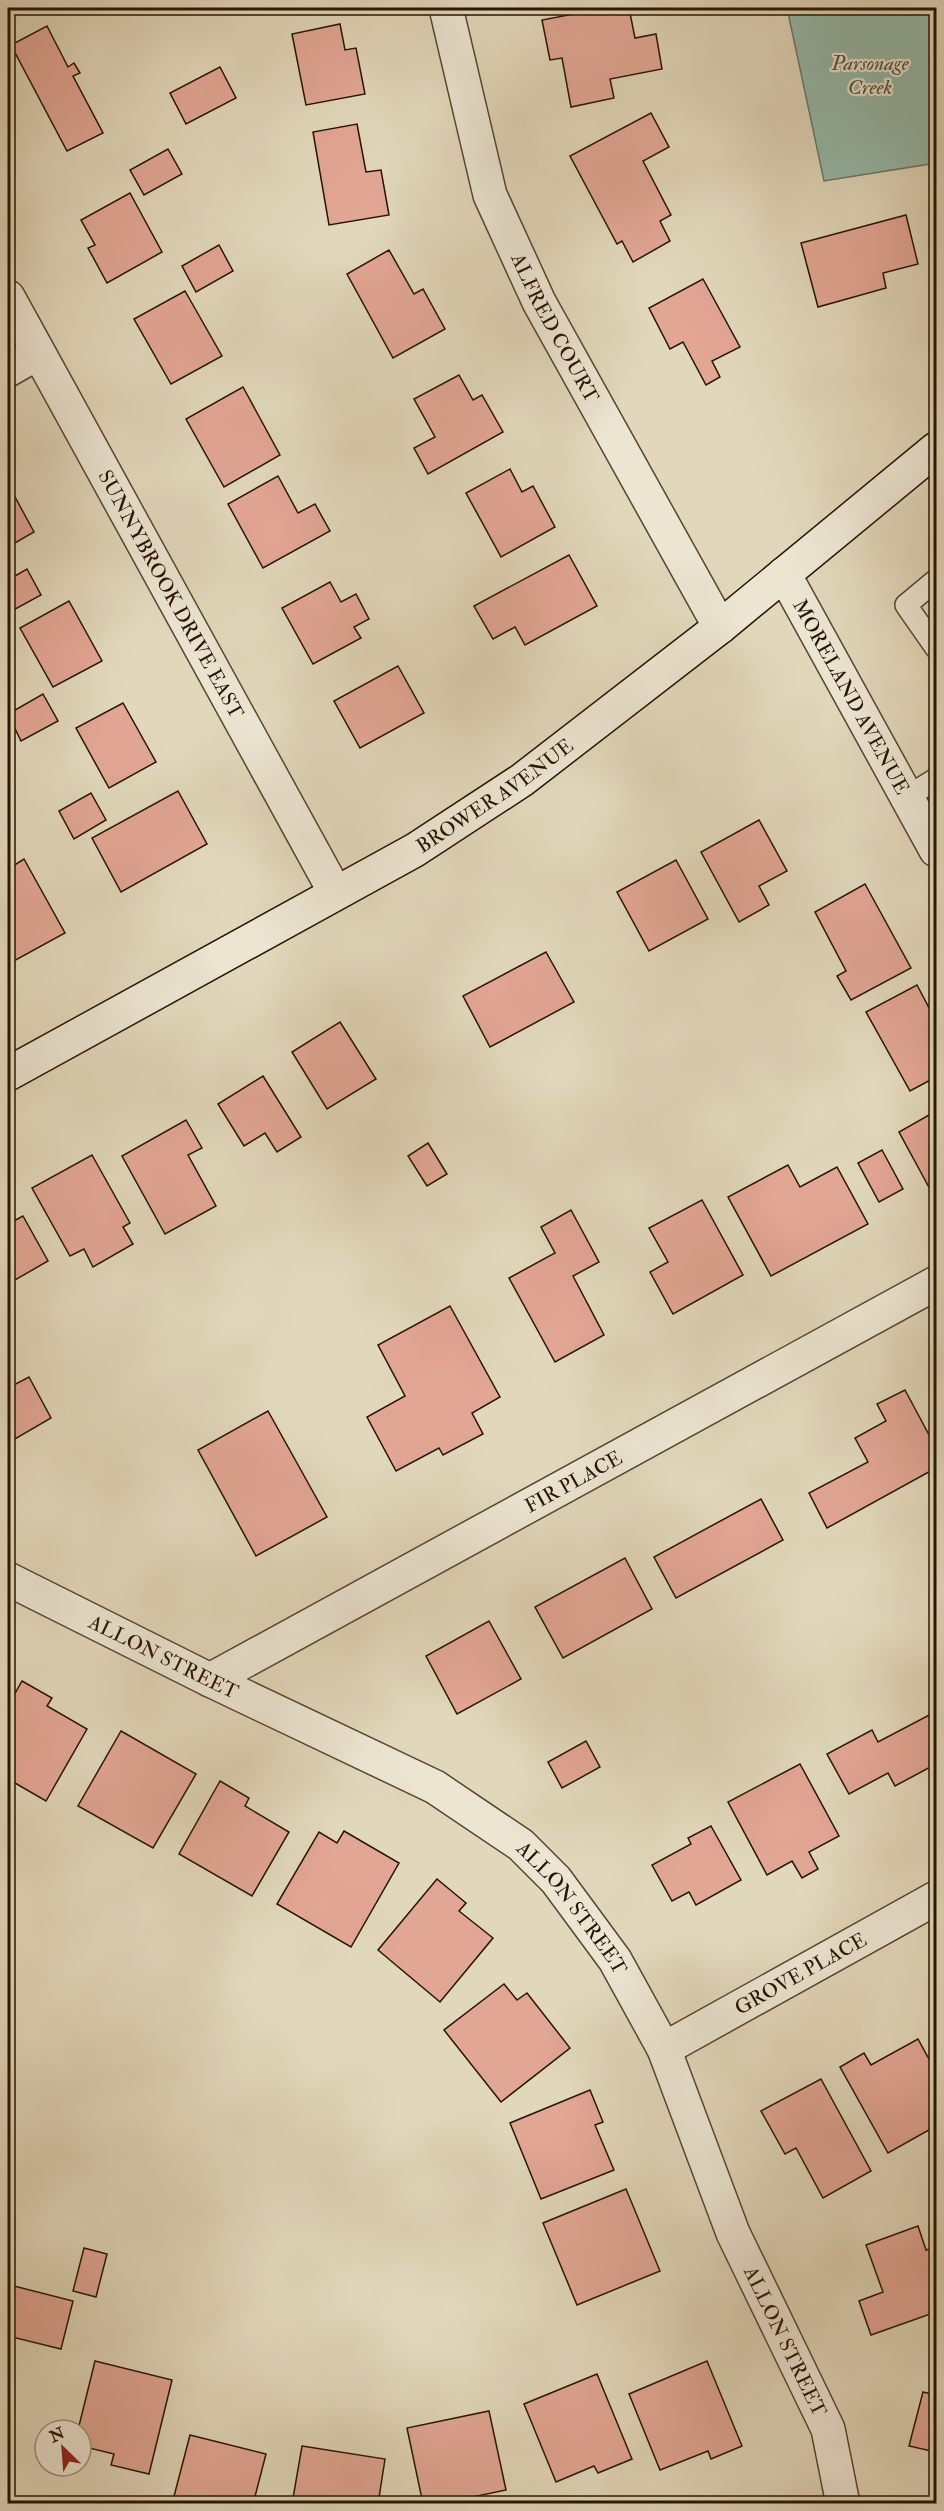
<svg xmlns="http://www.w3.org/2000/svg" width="944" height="2511" font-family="'IM FELL Double Pica',serif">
	<rect width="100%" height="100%" fill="#e1d7ba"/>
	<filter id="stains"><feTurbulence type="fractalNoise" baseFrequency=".00333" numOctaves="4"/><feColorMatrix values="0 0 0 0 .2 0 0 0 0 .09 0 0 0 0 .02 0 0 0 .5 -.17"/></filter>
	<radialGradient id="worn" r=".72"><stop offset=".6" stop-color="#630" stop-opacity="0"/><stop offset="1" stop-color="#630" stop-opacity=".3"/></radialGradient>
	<path fill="#95baaa" stroke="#697867" stroke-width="1.5" d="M787 8H936V163L824 181Z"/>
	<g fill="#e2a694" stroke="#271402" stroke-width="1.5">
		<path d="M605 8H629L635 38 656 34 662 69 610 79 614 98 571 107 562 58 550 60 542 20Z"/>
		<path d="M340 24 345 50 356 48 365 94 306 105 292 34Z"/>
		<path d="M47 26 68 67 74 63 80 73 73 76 103 133 67 151 11 45Z"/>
		<path d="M220 67 236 98 186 124 170 93Z"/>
		<path d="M651 113 669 147 643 161 671 215 660 221 670 241 633 262 622 241 617 244 570 156Z"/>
		<path d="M357 124 366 172 381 170 389 215 329 225 313 132Z"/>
		<path d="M168 149 182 174 144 195 130 170Z"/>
		<path d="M130 193 162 252 107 283 88 248 95 245 81 220Z"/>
		<path d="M906 215 918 264 883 273 886 288 818 307 801 243Z"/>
		<path d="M219 245 233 271 196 292 182 266Z"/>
		<path d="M389 250 414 294 423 289 445 329 393 358 347 274Z"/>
		<path d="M703 279 740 347 712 361 720 377 706 385 683 342 670 349 649 308Z"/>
		<path d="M185 291 222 356 171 384 134 319Z"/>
		<path d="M459 375 473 400 482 395 503 432 428 474 414 448 435 437 414 399Z"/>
		<path d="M243 387 280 455 224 487 186 419Z"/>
		<path d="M510 469 522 492 533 486 555 527 501 557 466 493Z"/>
		<path d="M278 476 298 513 315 504 330 531 263 568 228 504Z"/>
		<path d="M8 484 34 532 8 547Z"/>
		<path d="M569 555 597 606 525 645 515 627 493 639 474 606Z"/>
		<path d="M27 569 41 595 8 613V580Z"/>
		<path d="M330 582 341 602 356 594 369 619 354 627 361 638 313 664 282 608Z"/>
		<path d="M69 601 102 661 53 687 20 628Z"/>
		<path d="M398 666 424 713 360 748 334 701Z"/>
		<path d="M43 694 58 721 21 741 8 714Z"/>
		<path d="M123 703 156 762 109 788 76 728Z"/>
		<path d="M178 791 207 844 121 892 92 838Z"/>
		<path d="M91 793 106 820 74 839 59 811Z"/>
		<path d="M759 820 787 871 759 886 769 905 739 922 701 852Z"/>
		<path d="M24 859 65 933 12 962 8 953V869Z"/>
		<path d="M676 860 708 919 649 951 617 892Z"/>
		<path d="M865 884 911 968 851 1000 837 976 846 971 815 912Z"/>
		<path d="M546 952 574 1002 490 1047 463 996Z"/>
		<path d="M917 985 936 1021V1077L910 1091 866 1012Z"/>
		<path d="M340 1022 376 1079 327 1109 292 1052Z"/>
		<path d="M263 1076 301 1137 277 1152 265 1133 244 1146 218 1104Z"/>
		<path d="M936 1111V1188L931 1191 899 1132Z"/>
		<path d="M186 1120 202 1148 188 1155 216 1206 165 1234 122 1156Z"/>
		<path d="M428 1143 447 1174 427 1186 408 1156Z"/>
		<path d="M882 1150 903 1189 879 1202 858 1163Z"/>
		<path d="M92 1155 130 1223 123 1227 133 1244 93 1267 84 1249 70 1256 32 1188Z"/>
		<path d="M788 1165 800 1187 837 1167 868 1224 771 1276 728 1197Z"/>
		<path d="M702 1200 743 1275 673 1314 650 1272 668 1262 649 1228Z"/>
		<path d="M571 1210 599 1262 573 1276 604 1335 555 1362 509 1278 555 1253 541 1227Z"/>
		<path d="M23 1216 48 1261 8 1284V1224Z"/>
		<path d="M450 1306 500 1397 472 1413 483 1434 443 1455 439 1448 396 1471 367 1417 405 1396 378 1345Z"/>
		<path d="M29 1377 51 1418 8 1443V1388Z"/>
		<path d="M905 1390 936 1448V1468L827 1528 809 1493 868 1462 855 1438 886 1421 877 1404Z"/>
		<path d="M268 1411 327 1517 256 1556 198 1450Z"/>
		<path d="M761 1499 783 1540 676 1598 654 1557Z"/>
		<path d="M625 1558 652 1609 563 1658 535 1607Z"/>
		<path d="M489 1621 521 1679 457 1714 426 1656Z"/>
		<path d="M22 1681 52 1698 47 1706 87 1729 46 1801 8 1779V1706Z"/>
		<path d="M935 1712 936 1764 895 1786 888 1773 849 1794 827 1754 872 1730 878 1742Z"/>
		<path d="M121 1731 196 1774 153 1848 78 1806Z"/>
		<path d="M586 1741 600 1767 562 1788 548 1762Z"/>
		<path d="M800 1764 839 1836 809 1852 818 1869 802 1878 792 1861 767 1875 728 1802Z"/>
		<path d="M220 1781 249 1798 245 1806 289 1832 252 1896 179 1854Z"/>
		<path d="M711 1826 741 1880 696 1905 689 1892 672 1901 652 1865 691 1844 688 1838Z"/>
		<path d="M344 1831 399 1863 351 1947 277 1904 319 1832 337 1843Z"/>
		<path d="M437 1879 466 1903 459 1911 493 1938 440 2002 378 1950Z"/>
		<path d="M504 1984 517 2000 527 1993 570 2048 501 2102 444 2030Z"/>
		<path d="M918 2039 936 2072V2126L888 2153 840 2067 864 2053 871 2065Z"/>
		<path d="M821 2079 871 2171 823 2198 796 2148 785 2154 761 2111Z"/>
		<path d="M590 2090 603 2122 595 2125 614 2170 541 2199 510 2123Z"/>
		<path d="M626 2189 660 2271 577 2305 543 2223Z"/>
		<path d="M918 2226 926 2250 936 2247V2312L871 2335 859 2301 883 2292 866 2245Z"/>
		<path d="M84 2248 107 2254 96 2297 73 2291Z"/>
		<path d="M10 2285 73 2301 61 2349 8 2336Z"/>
		<path d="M95 2361 172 2380 149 2474 111 2465 114 2454 81 2446V2430H78Z"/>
		<path d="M707 2361 742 2446 711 2459 708 2451 660 2470 629 2394Z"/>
		<path d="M597 2374 632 2459 598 2473 594 2466 556 2482 524 2404Z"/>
		<path d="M923 2392 936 2395V2452L909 2446Z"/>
		<path d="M489 2411 506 2490 458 2500 459 2504H423L407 2428Z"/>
		<path d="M190 2435 266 2454 253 2504H172Z"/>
		<path d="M302 2446 385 2459 378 2504H292Z"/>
	</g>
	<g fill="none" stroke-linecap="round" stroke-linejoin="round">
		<g stroke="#564530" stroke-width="24">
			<g id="lane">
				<path d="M936 580 906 605 936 648"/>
				<path d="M907 797 936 779"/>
			</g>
		</g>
		<g stroke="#564530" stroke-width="36">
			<g id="street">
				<path id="s1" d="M446 8 490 195 539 302 720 627"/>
				<path id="s2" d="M8 297 335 892"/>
				<path d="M8 370 38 353"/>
				<path id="s3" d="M784 574 936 850"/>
				<path id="s4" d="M8 1579 210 1680 435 1787 521 1845 556 1880 615 1960 664 2049 733 2233 828 2429 843 2504"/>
				<path id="s5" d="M210 1680 936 1283"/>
				<path id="s6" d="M664 2049 936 1898"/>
			</g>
		</g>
		<g stroke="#271402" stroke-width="36">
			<g id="secondary">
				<path id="s7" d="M8 1074 415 850 522 780 720 627 936 449"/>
			</g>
		</g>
		<use href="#lane" stroke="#ece5d2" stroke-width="21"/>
		<use href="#street" stroke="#ece5d2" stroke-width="33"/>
		<use href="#secondary" stroke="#ece5d2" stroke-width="33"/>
	</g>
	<g text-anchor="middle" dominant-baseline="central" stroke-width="4.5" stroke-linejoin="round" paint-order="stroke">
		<g font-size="20" fill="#271402" stroke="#ece5d2">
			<text stroke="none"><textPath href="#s1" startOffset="340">ALFRED COURT</textPath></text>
			<text stroke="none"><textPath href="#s2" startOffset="339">SUNNYBROOK DRIVE EAST</textPath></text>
			<text stroke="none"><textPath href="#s3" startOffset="140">MORELAND AVENUE</textPath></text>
			<text stroke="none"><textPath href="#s7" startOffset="561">BROWER AVENUE</textPath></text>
			<text stroke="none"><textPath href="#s5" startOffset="414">FIR PLACE</textPath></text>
			<text stroke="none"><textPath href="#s4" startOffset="174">ALLON STREET</textPath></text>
			<text stroke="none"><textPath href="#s4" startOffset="660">ALLON STREET</textPath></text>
			<text stroke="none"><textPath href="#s6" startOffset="156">GROVE PLACE</textPath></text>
			<text stroke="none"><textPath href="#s4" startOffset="1146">ALLON STREET</textPath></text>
		</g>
		<g font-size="21" font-style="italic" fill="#4e4e3d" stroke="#ece5d2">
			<text x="870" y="63">Parsonage<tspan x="870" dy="24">Creek</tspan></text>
		</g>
	</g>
	<rect width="944" height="2511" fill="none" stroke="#e1d7ba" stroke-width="30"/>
	<rect x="9" y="9" width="926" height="2493" fill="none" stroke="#271402" stroke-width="3"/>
	<rect x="15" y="15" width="914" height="2481" fill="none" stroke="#271402" stroke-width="1.5"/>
	<g transform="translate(63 2448) rotate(335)"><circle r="28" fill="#ece5d2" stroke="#9d917f" stroke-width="1.5"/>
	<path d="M0-4.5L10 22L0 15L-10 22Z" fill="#8f2418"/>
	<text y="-9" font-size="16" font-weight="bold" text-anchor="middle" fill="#271402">N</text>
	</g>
	<rect width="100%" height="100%" filter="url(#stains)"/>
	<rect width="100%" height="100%" fill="url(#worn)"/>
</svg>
